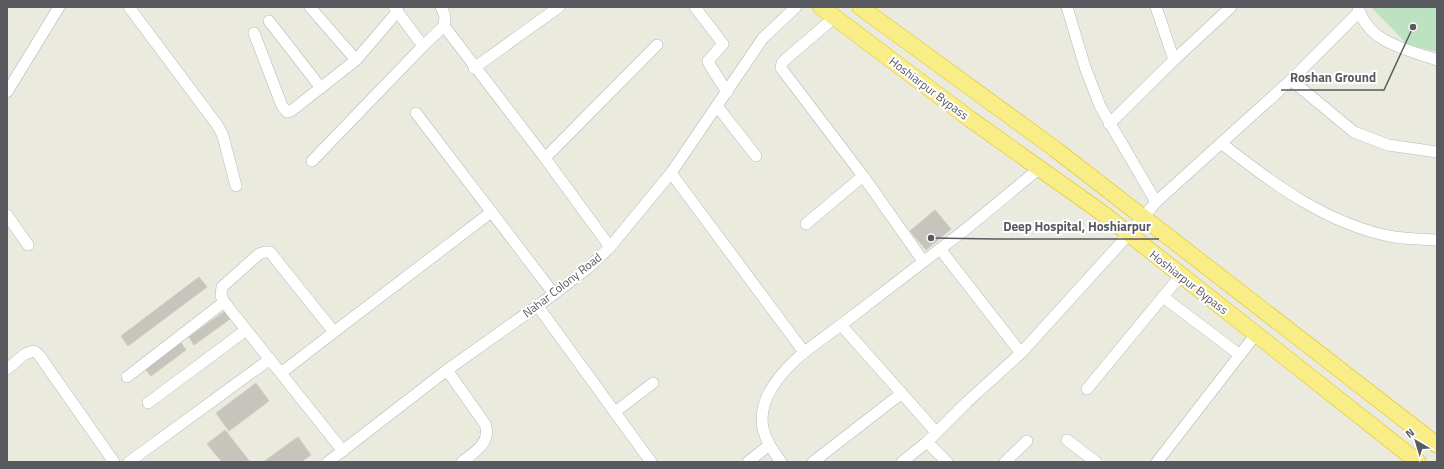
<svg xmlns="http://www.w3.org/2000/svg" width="1444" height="469" font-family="'Titillium Web',sans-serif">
	<rect width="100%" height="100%" fill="#ebeadf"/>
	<path fill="#bce2c1" d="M1371 7H1437V52L1408 45Z"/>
	<g fill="#c6c4bc" stroke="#cfccbe">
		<path d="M935 210 951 229 926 250 910 231Z"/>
		<path d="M199 277 207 287 128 346 121 336Z"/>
		<path d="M225 311 230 319 194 345 189 337Z"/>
		<path d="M181 343 186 350 151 376 145 369Z"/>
		<path d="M256 383 269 401 229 431 216 413Z"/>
		<path d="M225 430 250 462H222L207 444Z"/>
		<path d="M298 437 311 455 301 462H263Z"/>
	</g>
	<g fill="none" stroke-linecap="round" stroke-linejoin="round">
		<g stroke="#b7b8be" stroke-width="12">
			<g id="minor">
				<path d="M129 7 218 126 223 136 236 186"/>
				<path d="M394 7 423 46"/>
				<path d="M441 7 445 16 444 26 545 158 610 247"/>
				<path d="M695 7 723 44 708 61 711 67 727 92"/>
				<path d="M1067 7 1085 67 1100 106 1156 202"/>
				<path d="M1156 7 1174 60 1231 7"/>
				<path d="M1358 7C1368 43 1406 49 1437 60"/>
				<path d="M835 17 787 58 782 63 781 68 863 176 923 261"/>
				<path d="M269 21 321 88"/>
				<path d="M254 33 282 106 287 112 291 111 356 60 310 7"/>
				<path d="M356 60 398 11"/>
				<path d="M474 68 559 7"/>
				<path d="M1291 80 1354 132 1388 145 1437 152"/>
				<path d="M7 92 59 7"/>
				<path d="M717 106 756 156"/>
				<path d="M416 113 554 294"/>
				<path d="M1109 124 1174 60"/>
				<path d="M1221 143C1273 184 1328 225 1394 237 1408 239 1423 239 1437 240"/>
				<path d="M545 158 657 45"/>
				<path d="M312 161 423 46 444 26"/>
				<path d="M671 173 804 352"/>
				<path d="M7 215 28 245"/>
				<path d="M806 224 863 176"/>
				<path d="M940 249 1021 353"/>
				<path d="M1163 297 1240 355"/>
				<path d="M537 305 651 462"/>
				<path d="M841 325 936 432"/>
				<path d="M7 369 25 354 34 351 39 355 114 462"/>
				<path d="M447 370 485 424C492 442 475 452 462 462"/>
				<path d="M281 373 334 332"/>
				<path d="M127 377 224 302"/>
				<path d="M1087 389 1181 275"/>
				<path d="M148 403 246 330"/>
				<path d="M615 412 653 383"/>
				<path d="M1067 440 1096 462"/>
				<path d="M927 442 947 462"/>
				<path d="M343 451 224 302 221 296 222 287 259 254 265 252H270L334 332 490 213"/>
				<path d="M129 462 270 359"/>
				<path d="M328 462 447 370 554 294 588 268 610 247 671 173 763 38 796 7"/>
				<path d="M748 462 768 446"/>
				<path d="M781 462C765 441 755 422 768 395 783 364 814 345 841 325 874 300 907 274 940 249 974 224 1006 195 1039 169"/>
				<path d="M813 462 902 393"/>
				<path d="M902 462 927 442 967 402 1021 353 1129 234 1156 202 1291 80 1359 12"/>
				<path d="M1005 462 1027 441"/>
				<path d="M1157 462 1256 334"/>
			</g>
		</g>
		<g stroke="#e3bf07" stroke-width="17">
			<g id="highway">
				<path d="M821 7 970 119 1105 215 1418 462"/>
				<path d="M860 7 1055 149 1437 445"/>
			</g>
		</g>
		<use href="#minor" stroke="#fff" stroke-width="11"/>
		<use href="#highway" stroke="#f9ed88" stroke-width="16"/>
	</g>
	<g text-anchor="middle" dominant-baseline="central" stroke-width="4" stroke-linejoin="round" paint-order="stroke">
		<g font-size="12" fill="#585a60" stroke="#fff">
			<text transform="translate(929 88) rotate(37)">Hoshiarpur Bypass</text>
			<text transform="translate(1189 282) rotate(38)">Hoshiarpur Bypass</text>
			<text transform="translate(562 285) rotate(-38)">Nahar Colony Road</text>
		</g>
	</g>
	<path fill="none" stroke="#585a60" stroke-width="1.5" d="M1413 27L1384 90H1281M931 238L995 239H1159"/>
	<g fill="#585a60" stroke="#fff" stroke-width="1.5">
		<circle cx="1413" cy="27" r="4"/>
		<circle cx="931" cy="238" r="4"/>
	</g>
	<g font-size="13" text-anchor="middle" font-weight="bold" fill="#585a60" stroke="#fff" stroke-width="4" stroke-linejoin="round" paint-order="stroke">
		<text x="1333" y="82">Roshan Ground</text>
		<text x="1077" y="231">Deep Hospital, Hoshiarpur</text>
	</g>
	<rect width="1444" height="469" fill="none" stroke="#585a60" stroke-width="16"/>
	<g transform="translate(1416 441) rotate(322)" stroke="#ffffff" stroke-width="3" paint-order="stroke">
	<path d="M0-3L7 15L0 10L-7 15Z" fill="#585a60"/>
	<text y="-6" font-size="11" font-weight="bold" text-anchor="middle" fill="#585a60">N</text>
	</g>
</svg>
